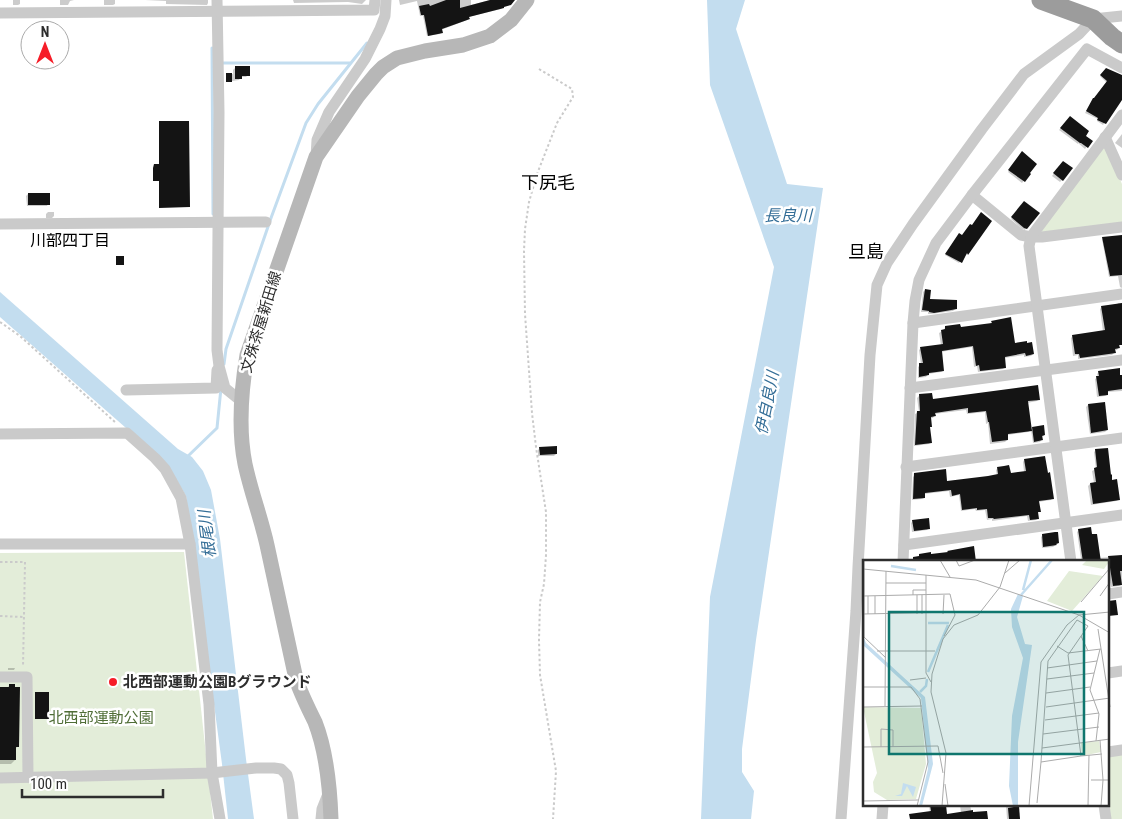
<svg xmlns="http://www.w3.org/2000/svg" width="1122" height="819" font-family="'Roboto Condensed','Noto Sans JP',sans-serif">
	<rect width="100%" height="100%" fill="#fff"/>
	<g fill="#e3edd9">
		<path d="M1103 148H1107L1122 184V223L1043 233 1040 230Z"/>
		<path d="M184 552 213 819H0V553Z"/>
		<path d="M1122 753V819H1111L1108 802V755Z"/>
	</g>
	<g fill="#c3ddef">
		<path d="M707 0H745L736 29 787 184 823 188 756 640 742 749V772L754 791 751 819H701L710 597 774 267 710 85Z"/>
		<path d="M0 292 178 449 192 457 203 471 211 490 220 539 246 759 254 819H228L222 764 186 496 168 465 0 317Z"/>
	</g>
	<g fill="#0003">
		<path d="M13 0H20V4L18 5H13Z"/>
		<path d="M60 0H74L70 1 68 5H60Z"/>
		<path d="M104 0H115V4L113 5H104Z"/>
		<path d="M145 0H208V3L207 5 166 4V1Z"/>
		<path d="M293 0H366L362 4 348 2 294 3Z"/>
		<path d="M399 0H471V5L490 0H503L504 6 501 9 468 17 467 20 441 30V32L440 34 427 36 423 16H420L417 1 400 5Z"/>
		<path d="M235 68 248 75 246 77H241L239 80 226 82V75L233 74V70Z"/>
		<path d="M1106 69 1122 77V98L1103 125 1097 121 1098 119 1085 113 1092 101 1107 83 1100 76Z"/>
		<path d="M1069 119 1084 136 1091 141 1085 149 1078 143V144L1059 130Z"/>
		<path d="M1122 134V148L1115 143Z"/>
		<path d="M1021 154 1029 174 1022 183 1008 172Z"/>
		<path d="M1061 164 1062 180 1060 182 1052 176Z"/>
		<path d="M28 194 48 204 47 206H27L26 196Z"/>
		<path d="M1024 203 1026 228 1025 230 1022 229 1011 219Z"/>
		<path d="M48 212H54V216L52 218H46V214Z"/>
		<path d="M990 221 967 254 966 255 965 254 959 263 945 255 958 236H962L972 227Z"/>
		<path d="M1122 236V288L1120 287 1118 276 1109 277 1102 239 1103 238Z"/>
		<path d="M925 290 929 300 955 309 953 311 931 314H928V312H921L923 292Z"/>
		<path d="M1118 303H1122V342L1117 350H1114V353L1112 355 1078 359V355L1073 356 1071 338 1073 336 1103 332 1100 309 1102 307 1117 305Z"/>
		<path d="M992 322 1014 344 1033 354 1031 356 1024 357V355L1004 358 1005 367 1003 369 978 372 977 366 974 367 972 347 940 352 943 371 941 372 928 374 926 377 918 378V367L921 364 919 350 921 348 941 345 939 333 944 330 945 327 960 328 990 324Z"/>
		<path d="M1099 372 1122 376V391L1107 392V395L1105 396 1097 397 1095 379 1098 377 1097 374Z"/>
		<path d="M919 396 932 400 1039 399 1037 401 1027 403 1030 430 1033 428 1044 435 1040 442 1033 443 1031 430 1028 432 1007 435V440L1005 442 990 444 988 423 986 424 985 412 967 414 966 410 934 414V416L933 418H930V427L929 428 931 442 929 444 914 446 915 414 919 412 917 398Z"/>
		<path d="M1088 405 1107 430 1105 432 1090 434 1086 407Z"/>
		<path d="M540 448 556 454 554 456H538V450Z"/>
		<path d="M1096 450 1110 476 1118 500 1116 501 1091 505 1088 486 1090 484 1094 483 1092 471 1096 469 1094 452Z"/>
		<path d="M1024 460 1052 498 1051 500 1038 502 1039 512 1037 513 1038 518 1036 520 1028 521 1027 516 992 521V519L987 520 985 510 976 511 975 509 961 511 959 495 950 497 949 491 924 494V498L922 499 912 500 913 477 915 475 946 482 997 476 996 470 998 468 1009 474 1024 472 1023 462Z"/>
		<path d="M913 521 929 528 927 530 912 532 911 523Z"/>
		<path d="M1079 530 1099 558 1122 556V584L1119 586 1111 587 1109 574H1108V562H1077L1081 559 1077 532Z"/>
		<path d="M1043 535 1058 543 1053 547 1042 548 1041 537Z"/>
		<path d="M8 668H15L14 670H8Z"/>
		<path d="M9 686 18 746 15 749V760L11 764H0V689H6Z"/>
		<path d="M929 805H945L946 815 961 813 960 805H970L972 814 987 819H915L930 813Z"/>
		<path d="M1006 805H1017L1019 819H1007Z"/>
	</g>
	<g fill="none" stroke-linecap="round" stroke-linejoin="round">
		<g stroke="#c3ddef" stroke-width="3">
			<path d="M212 48 213 214"/>
			<path d="M222 63H350"/>
			<path d="M224 364 226 349 271 218 306 123 318 104 367 43"/>
			<path d="M186 458 217 428 221 388"/>
		</g>
	</g>
	<g fill="#141414">
		<path d="M446 0H460V8L490 0H515L511 5 504 7V8L469 17 470 19 442 29 443 33 428 36 424 15H421L419 6 429 4 430 6Z"/>
		<path d="M235 66H250V76H242V79H235Z"/>
		<path d="M1106 68 1122 75V100L1106 124 1097 120 1098 118 1086 111 1093 98H1094L1107 81 1100 75Z"/>
		<rect x="226" y="73" width="6" height="9"/>
		<path d="M1070 116 1089 131 1086 136 1093 141 1088 148 1081 143H1080L1060 128Z"/>
		<path d="M159 121H189L190 207 159 208V181H153V168L154 164H159Z"/>
		<path d="M1022 151 1037 164 1030 173 1031 174 1025 182 1008 170Z"/>
		<path d="M1063 161 1073 168 1063 181 1053 173Z"/>
		<rect x="28" y="193" width="22" height="12"/>
		<path d="M1024 201 1040 213 1027 229 1024 228 1011 217Z"/>
		<path d="M981 212 992 221 968 255 967 253 962 263 945 254 959 233 962 235 970 224 972 225Z"/>
		<path d="M1122 235V275L1110 276 1102 237Z"/>
		<rect x="116" y="256" width="8" height="9"/>
		<path d="M925 289 931 290 930 299 957 300V309L934 313 929 312V311L922 310Z"/>
		<path d="M1122 303V345H1119L1120 348 1115 349 1116 353 1080 358 1079 354H1075L1072 335 1105 330 1101 306Z"/>
		<path d="M1011 317 1015 343 1027 341V343L1032 342 1034 354 1026 356 1025 353 1005 357 1006 368 980 371 979 365 976 366 973 346 942 351 944 371 929 373V375L919 377V363H923L920 347 943 344 941 330 945 329V326L960 324 961 327 992 323 991 321Z"/>
		<path d="M1120 368V375H1122V389L1108 391V395L1099 396 1096 376H1099L1098 371Z"/>
		<path d="M1038 385 1040 400 1028 401 1032 431 1008 434V440L992 442 989 422H988L986 411 968 413V408L935 413 936 416 931 417 932 427H930L932 443 915 445 917 411H920L919 394 932 393 933 399Z"/>
		<path d="M1105 402 1108 430 1091 433 1088 404Z"/>
		<path d="M1044 425 1045 435 1042 436 1043 440 1034 442 1032 427Z"/>
		<path d="M557 446V454L540 455 539 447Z"/>
		<path d="M1108 448 1111 475 1112 474V480L1117 479 1120 500 1093 504 1090 483 1096 482 1094 468 1097 467 1095 449Z"/>
		<path d="M1045 456 1048 473 1050 472 1054 499 1039 501 1041 512H1038L1039 519 1030 520 1029 515 994 519 993 518H988L987 509 977 510V508L962 510 960 494 952 496 951 490 925 493V498L913 499 914 473 946 469 947 481 988 476 998 474 997 467 1004 466 1009 465 1011 473 1026 471 1024 459Z"/>
		<path d="M929 518 930 529 914 531 912 520Z"/>
		<path d="M1091 527 1092 534H1097L1101 562H1083L1078 529Z"/>
		<path d="M1055 532H1058L1059 543 1056 544 1057 545 1043 547 1042 534Z"/>
		<path d="M974 546 976 562H913V557L919 556V554L931 552V554L948 552 947 551Z"/>
		<path d="M1122 555V571H1120L1122 585 1113 586 1108 556Z"/>
		<path d="M1116 600 1118 615 1108 616V601Z"/>
		<path d="M9 684H15V687H20L19 747H16V760H0V687H9Z"/>
		<rect x="35" y="692" width="14" height="27"/>
		<path d="M930 805H946L947 814 973 810V812L987 811 988 819H910L909 814 931 811Z"/>
		<path d="M1019 806 1020 819H1009L1008 808Z"/>
	</g>
	<g fill="none" stroke-linecap="round" stroke-linejoin="round">
		<g stroke="#cacaca" stroke-width="2" stroke-dasharray="2.5 2.5" stroke-linecap="butt">
			<path d="M539 69 572 89 573 97 557 123 537 174 529 202 525 229 524 251 525 314 532 413 536 447 546 512V555L544 584 540 602 539 640 540 675 556 771 553 819"/>
			<path d="M0 322 20 336 116 423"/>
			<path d="M0 562H25L23 667"/>
			<path d="M0 616 23 617"/>
		</g>
		<g stroke="#cacaca" stroke-width="11">
			<path d="M217 0 219 112 217 350 219 366 225 388 241 401"/>
			<path d="M0 13 374 10 375 0"/>
			<path d="M1105 137 1122 175"/>
			<path d="M316 157 317 140 329 112 365 59 380 29 385 16 386 0"/>
			<path d="M972 195 1021 235 1031 237H1042L1122 227"/>
			<path d="M0 224 266 222"/>
			<path d="M913 323 1122 294"/>
			<path d="M910 388 1122 360"/>
			<path d="M126 390 216 388 217 370"/>
			<path d="M0 434 127 433 155 458 165 469 181 498 190 544 209 704 212 773 220 819"/>
			<path d="M906 467 1122 438"/>
			<path d="M0 544H190"/>
			<path d="M904 545 1122 515"/>
			<path d="M903 562 913 323 915 301 919 280 936 243 972 195 1087 49 1122 68"/>
			<path d="M1071 562 1029 246 1031 237 1036 230 1122 115"/>
			<path d="M1108 594 1122 592"/>
			<path d="M1108 673 1122 671"/>
			<path d="M0 677H27L28 777"/>
			<path d="M1108 752 1122 750"/>
			<path d="M0 778 212 773 256 768H274L281 769 287 775 289 783 293 819"/>
			<path d="M1104 805 1106 819"/>
			<path d="M321 819 322 809 328 794"/>
			<path d="M841 819 856 611 858 567 870 355 877 285 887 263 913 224 982 129 1024 74 1079 34 1093 19 1122 16"/>
			<path d="M882 819 883 805"/>
		</g>
		<path stroke="#b7b7b7" stroke-width="15" d="M331 819C330 790 326 750 315 722 308 708 301 694 296 679 286 634 277 590 267 545 261 518 251 492 245 464 238 429 241 391 247 355L316 157 358 96 376 74 383 67 397 58 425 51 463 45 490 36 511 20 527 0"/>
		<path stroke="#9c9c9c" stroke-width="19" d="M1041 0 1093 19 1112 37 1122 44"/>
	</g>
	<circle fill="#f61d28" stroke="#fff" stroke-width="2" cx="113" cy="682" r="5"/>
	<g text-anchor="middle" dominant-baseline="central" stroke-width="5" stroke-linejoin="round" paint-order="stroke">
		<g font-size="15" fill="#2d2d2d" stroke="#fff">
			<text transform="translate(261 322) rotate(-73)">文殊茶屋新田線</text>
		</g>
		<g font-size="15" font-weight="bold" fill="#2d2d2d" stroke="#fff" text-anchor="start">
			<text x="123" y="682">北西部運動公園Bグラウンド</text>
		</g>
		<g font-size="15" fill="#4f6d36" stroke="#fff">
			<text x="101" y="718">北西部運動公園</text>
		</g>
		<g font-size="16" font-style="italic" fill="#346e97" stroke="#fff">
			<text x="788" y="215">長良川</text>
			<text transform="translate(767 403) rotate(-79)">伊自良川</text>
			<text transform="translate(207 534) rotate(-97)">根尾川</text>
		</g>
		<g font-size="16" fill="#000" stroke="#fff">
			<text x="70" y="240">川部四丁目</text>
		</g>
		<g font-size="18" fill="#000" stroke="#fff">
			<text x="548" y="182">下尻毛</text>
			<text x="866" y="251">旦島</text>
		</g>
	</g>
	<g transform="translate(863 560)">
		<rect width="246" height="246" fill="#fff"/>
		<path d="M224 0H246V2L241 9 219 5ZM206 11 240 16 209 51 184 41ZM0 147 58 148 63 204 53 239 24 240 11 232 10 222 14 213ZM236 181 238 192 219 196 218 183Z" fill="#e3edd9"/>
		<path d="M155 34 160 36 154 57 162 84 169 85 155 182V246H150L146 226 149 156 160 98 149 67 148 49ZM0 76 3 83 62 137 70 204 59 246H56L65 209 58 138 1 86ZM40 223 53 227 50 237 44 226 39 236H32L38 234Z" fill="#c3ddef"/>
		<path fill="none" stroke="#c3ddef" stroke-width="2.5" d="M28 6 53 10M160 30 168 0M158 35 189 0M65 63H86M65 112 85 65M57 132 63 126 64 119"/>
		<path fill="none" stroke="#ababab" stroke-width="1" d="M1 0V77L23 98M26 0H44M77 0 87 17M93 0 96 6 112 0M0 9 113 20 216 55 247 73M142 13 157 0M63 15V113L68 122M23 23H63M137 27 146 0M50 35V30H63M54 35V54M0 36 87 34 92 55 81 76M237 36 247 22M218 42 247 8M0 54 91 52M5 54V36M12 54V36M59 54V35M80 54 81 35M214 60 225 66 205 95 218 196 178 202 185 101ZM235 69 247 147M218 76 225 91M194 86 205 93 238 89M14 91H72M184 108 234 101M184 119 231 113M47 120 63 118M0 127H48L57 139 65 202 54 246M183 133 227 127M22 146 23 11M0 147 59 146M183 147 247 138M182 160 236 153M180 174 236 167M237 180 240 220 238 246M233 181 236 154 227 130 237 89M0 187 75 186 80 213M18 187V169L30 170V187M179 188 247 179M218 196 239 194M228 220H247M82 224 85 246M0 241 55 240M174 243 178 202M79 246 83 193 68 132 69 114 80 79 91 65 115 55 137 27M166 246 178 102 204 65 216 55 247 52M225 246 226 195"/>
		<path fill="#0f766e" fill-opacity="0.15" stroke="#0f766e" stroke-width="2.5" d="M26 52H221V194H26Z"/>
		<rect width="246" height="246" fill="none" stroke="#2d2d2d" stroke-width="2.5"/>
	</g>
	<g transform="translate(45 45)"><circle r="24" fill="#ffffff" stroke="#ababab"/>
	<path d="M0-4L9 19L0 12L-9 19Z" fill="#f61d28"/>
	<text y="-8" font-size="14" font-weight="bold" text-anchor="middle" fill="#2d2d2d">N</text>
	</g>
	<path d="M22 789v8h141v-8" fill="none" stroke="#2d2d2d" stroke-width="2.5"/>
	<text x="30" y="789" font-size="15" fill="#2d2d2d" stroke="#ffffff" stroke-width="4" paint-order="stroke">100 m</text>
</svg>
